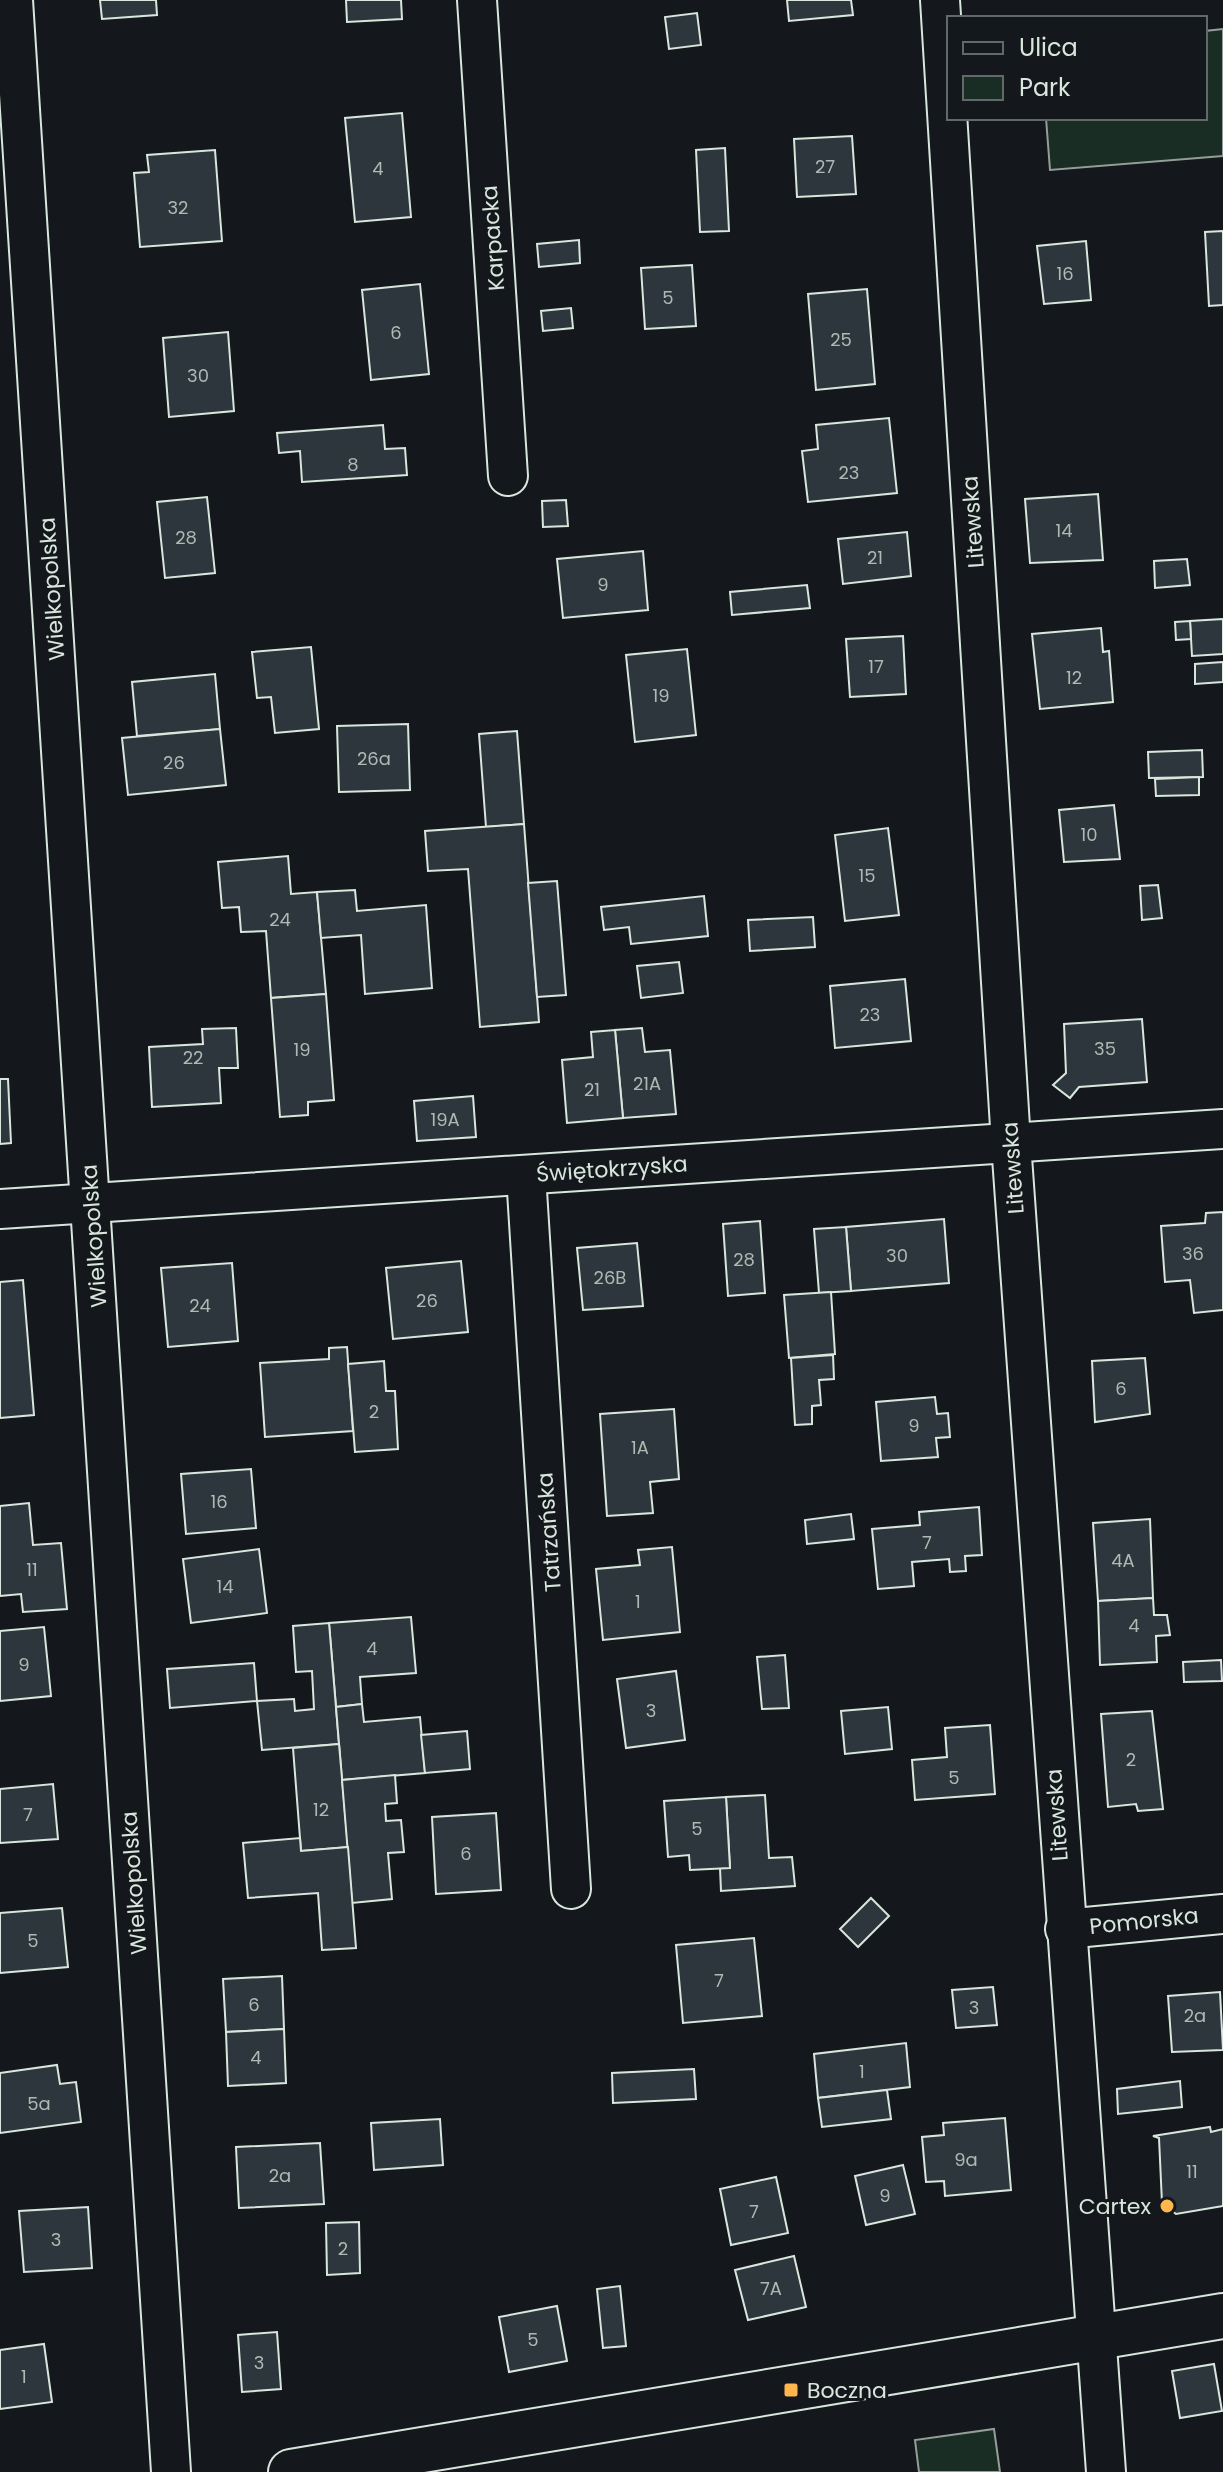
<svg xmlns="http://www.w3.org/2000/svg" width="1223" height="2472" font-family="Poppins,sans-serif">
	<rect width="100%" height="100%" fill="#14181c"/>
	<g fill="#1a2d24" stroke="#939e99" stroke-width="2">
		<path d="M1223 29V156L1050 170 1046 118H1205V31Z"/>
		<path d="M994 2429 1000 2472H919L915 2440Z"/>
	</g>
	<g fill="#2c363c" stroke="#d8e6dc" stroke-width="2">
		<path d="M100 0H156L157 15 102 19Z"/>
		<path d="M346 0H401L402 19 347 22Z"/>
		<path d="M787 0H851L853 15 789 21Z"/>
		<path d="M697 13 701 45 669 49 665 17Z"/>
		<path d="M402 113 411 217 355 222 345 118Z"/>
		<path d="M852 136 856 194 797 197 794 139Z"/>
		<path d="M725 148 729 231 700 232 696 150Z"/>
		<path d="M215 150 222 241 140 247 134 173 149 172 147 155Z"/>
		<path d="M1223 231V305L1209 306 1205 232Z"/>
		<path d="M579 240 580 263 539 267 537 244Z"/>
		<path d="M1086 241 1091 300 1044 304 1037 246Z"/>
		<path d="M692 265 696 326 645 329 641 268Z"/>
		<path d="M420 284 429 374 371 380 362 290Z"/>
		<path d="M867 289 875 384 816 390 808 294Z"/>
		<path d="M571 308 573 328 543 331 541 311Z"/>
		<path d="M228 332 234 411 169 417 163 338Z"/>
		<path d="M889 418 897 493 808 502 802 451 818 449 816 425Z"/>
		<path d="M383 425 385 449 405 448 407 475 302 482 300 451 279 453 277 433Z"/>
		<path d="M1098 494 1103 560 1030 563 1025 499Z"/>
		<path d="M207 497 215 573 165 578 157 502Z"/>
		<path d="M566 500 568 526 543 527 542 501Z"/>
		<path d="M907 532 911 576 843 584 838 539Z"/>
		<path d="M643 551 648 610 563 618 557 559Z"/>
		<path d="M1187 559 1190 585 1155 588 1154 561Z"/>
		<path d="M807 585 810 608 732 615 730 592Z"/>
		<path d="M1223 619V654L1192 656 1190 621Z"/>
		<path d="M1190 621 1191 639 1176 640 1175 622Z"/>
		<path d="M1101 628 1103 652 1109 651 1113 702 1040 709 1032 634Z"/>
		<path d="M903 636 906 694 850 697 846 639Z"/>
		<path d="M311 647 319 729 275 733 271 697 257 698 252 652Z"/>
		<path d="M687 649 696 735 635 742 626 655Z"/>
		<path d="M1223 662V682L1195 684V664Z"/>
		<path d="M215 674 220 729 137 736 132 682Z"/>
		<path d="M408 724 410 790 339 792 337 726Z"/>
		<path d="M220 729 226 785 128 795 122 738Z"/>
		<path d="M517 731 524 824 486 827 479 734Z"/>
		<path d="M1202 750 1203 777 1149 778 1148 752Z"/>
		<path d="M1199 777V795L1156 796 1155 779Z"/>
		<path d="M1114 805 1120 859 1064 862 1059 810Z"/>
		<path d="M524 824 539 1022 480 1027 468 869 428 871 425 831Z"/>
		<path d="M888 828 899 915 845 921 835 835Z"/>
		<path d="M288 856 291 894 317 892 326 994 271 998 266 931 241 932 239 907 222 908 218 862Z"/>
		<path d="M557 881 566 995 537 997 528 883Z"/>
		<path d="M1158 885 1162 918 1142 920 1140 886Z"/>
		<path d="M355 890 357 911 426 905 432 988 365 994 361 935 321 938 317 892Z"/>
		<path d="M704 896 708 936 631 944 629 927 604 930 601 907Z"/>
		<path d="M813 917 815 947 750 951 748 920Z"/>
		<path d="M679 962 683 993 641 998 637 966Z"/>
		<path d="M905 979 911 1041 835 1048 830 986Z"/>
		<path d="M326 994 334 1100 308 1102V1115L280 1117 271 998Z"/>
		<path d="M1142 1019 1147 1082 1079 1087 1070 1098 1053 1085 1066 1073 1064 1024Z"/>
		<path d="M236 1028 238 1068H219L221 1103 152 1107 149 1047 203 1044 202 1029Z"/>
		<path d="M642 1028 645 1052 670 1050 676 1114 623 1118 615 1030Z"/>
		<path d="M615 1030 623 1118 567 1123 562 1060 593 1057 591 1032Z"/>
		<path d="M0 1079H8L11 1143 0 1144Z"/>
		<path d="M473 1096 476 1137 417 1141 414 1101Z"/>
		<path d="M1223 1212V1310L1194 1313 1190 1280 1165 1282 1161 1226 1205 1223 1206 1213Z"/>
		<path d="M944 1219 949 1283 851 1291 846 1227Z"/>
		<path d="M760 1221 765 1293 728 1296 723 1224Z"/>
		<path d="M846 1227 851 1291 819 1293 814 1229Z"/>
		<path d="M637 1243 643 1306 583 1310 577 1248Z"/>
		<path d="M461 1261 468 1332 393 1339 386 1268Z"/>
		<path d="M232 1263 238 1341 168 1347 161 1268Z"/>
		<path d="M23 1280 34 1415 0 1418V1282Z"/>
		<path d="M831 1292 835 1354 789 1358 784 1295Z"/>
		<path d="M347 1347 353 1431 265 1437 260 1363 329 1359V1348Z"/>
		<path d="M833 1355 834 1379 819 1380 821 1405 812 1406V1424L795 1425 791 1358Z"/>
		<path d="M1145 1358 1150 1414 1095 1422 1092 1361Z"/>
		<path d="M384 1361 386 1391H395L398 1449 355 1452 348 1364Z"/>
		<path d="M935 1397 937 1414 948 1413 950 1437 936 1438 938 1457 881 1461 876 1402Z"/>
		<path d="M674 1409 679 1479 650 1482 653 1513 607 1516 600 1414Z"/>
		<path d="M251 1469 256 1528 186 1534 181 1474Z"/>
		<path d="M29 1503 33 1545 61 1543 67 1609 23 1612 21 1594 0 1596V1506Z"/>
		<path d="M979 1507 982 1555 965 1556 966 1571 950 1572 949 1559 912 1562 914 1586 878 1589 872 1529 920 1525 919 1512Z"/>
		<path d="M851 1514 854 1539 807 1544 805 1520Z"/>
		<path d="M1150 1519 1153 1598 1098 1601 1093 1523Z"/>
		<path d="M672 1547 680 1632 603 1640 596 1569 640 1565 638 1550Z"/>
		<path d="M259 1549 267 1613 191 1623 183 1559Z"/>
		<path d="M1153 1598 1154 1615H1167L1170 1635 1156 1636 1157 1662 1100 1665 1098 1601Z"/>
		<path d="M411 1617 416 1673 360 1677 362 1704 336 1707 329 1623Z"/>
		<path d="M329 1623 339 1744 262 1750 257 1701 294 1699 295 1711 314 1709 312 1671 296 1672 293 1626Z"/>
		<path d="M44 1627 51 1696 0 1701V1631Z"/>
		<path d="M785 1655 789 1708 762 1709 757 1657Z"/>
		<path d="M1221 1660 1222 1681 1184 1682 1183 1662Z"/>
		<path d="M254 1663 257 1701 170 1708 167 1669Z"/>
		<path d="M676 1671 685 1740 626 1748 617 1679Z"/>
		<path d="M362 1704 364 1722 420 1717 425 1773 342 1780 336 1707Z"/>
		<path d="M888 1707 892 1749 845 1754 841 1711Z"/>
		<path d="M1152 1711 1163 1809 1138 1811 1136 1804 1108 1807 1101 1714Z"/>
		<path d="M990 1725 995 1794 915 1800 912 1760 947 1757 945 1728Z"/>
		<path d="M467 1731 470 1769 425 1773 421 1735Z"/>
		<path d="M339 1744 348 1847 301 1851 293 1748Z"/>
		<path d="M395 1775 397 1803 385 1804 386 1821 401 1820 404 1852 388 1853 392 1899 352 1903 342 1780Z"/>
		<path d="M53 1784 58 1839 0 1843V1789Z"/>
		<path d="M765 1795 769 1858 792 1857 795 1886 721 1891 720 1868H730L726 1797Z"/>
		<path d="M726 1797 730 1868 690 1870 689 1855 668 1857 664 1801Z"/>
		<path d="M496 1813 501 1890 436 1894 432 1817Z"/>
		<path d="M300 1838 301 1851 348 1847 356 1948 322 1950 318 1893 248 1898 243 1843Z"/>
		<path d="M871 1898 889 1916 858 1947 840 1929Z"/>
		<path d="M62 1908 68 1967 0 1973V1913Z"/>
		<path d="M754 1938 762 2016 683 2023 676 1945Z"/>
		<path d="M282 1976 284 2029 226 2032 223 1979Z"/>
		<path d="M993 1987 997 2025 956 2028 952 1990Z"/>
		<path d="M1220 1992 1223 2050 1172 2052 1168 1996Z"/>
		<path d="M284 2029 286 2083 228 2086 226 2032Z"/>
		<path d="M906 2043 910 2087 818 2098 814 2054Z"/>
		<path d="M57 2065 60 2084 76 2082 81 2122 0 2133V2073Z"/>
		<path d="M694 2069 696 2099 613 2103 612 2073Z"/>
		<path d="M1180 2081 1182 2107 1118 2114 1117 2089Z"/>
		<path d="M887 2090 891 2119 822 2127 818 2098Z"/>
		<path d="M1005 2118 1011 2190 945 2196 944 2181 926 2182 922 2137 944 2135 943 2123Z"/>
		<path d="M440 2119 443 2165 374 2170 371 2123Z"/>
		<path d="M1210 2127 1211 2132 1223 2129V2206L1176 2214 1162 2203 1159 2138 1153 2136Z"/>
		<path d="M320 2143 324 2204 239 2208 236 2147Z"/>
		<path d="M903 2165 915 2214 866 2225 855 2176Z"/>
		<path d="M776 2177 788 2233 731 2245 720 2189Z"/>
		<path d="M88 2207 92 2268 24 2272 19 2211Z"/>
		<path d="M359 2222 360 2273 327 2275 326 2223Z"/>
		<path d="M794 2256 806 2307 748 2320 735 2270Z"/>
		<path d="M620 2286 626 2346 603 2348 597 2289Z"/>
		<path d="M557 2306 567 2361 509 2372 499 2317Z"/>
		<path d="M277 2332 281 2389 242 2392 238 2335Z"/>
		<path d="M44 2344 52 2402 0 2409V2350Z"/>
		<path d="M1214 2364 1222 2411 1180 2418 1172 2371Z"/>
	</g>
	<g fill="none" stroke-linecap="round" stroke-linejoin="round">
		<g stroke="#d8e6dc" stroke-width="42">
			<g id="minor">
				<path d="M13 0 171 2472"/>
				<path d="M477 0 508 476"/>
				<path d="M940 0 1011 1143 1106 2472"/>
				<path d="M526 1175 571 1889"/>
				<path d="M0 1209 1223 1129"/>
				<path d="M1065 1929 1223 1914"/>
			</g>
		</g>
		<g stroke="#d8e6dc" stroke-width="48">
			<path id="tertiary" d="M291 2472 1223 2316"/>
		</g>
		<use href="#minor" stroke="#14181c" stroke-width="38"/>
		<use href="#tertiary" stroke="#14181c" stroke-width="44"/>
	</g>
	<g fill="#ffb74d" stroke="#14181c" stroke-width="3">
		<circle cx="1167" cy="2206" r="8"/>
		<rect x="783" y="2382" width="16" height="16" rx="4"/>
	</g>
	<g text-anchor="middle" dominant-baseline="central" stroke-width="6" stroke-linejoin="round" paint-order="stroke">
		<g font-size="18" fill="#adbab4">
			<text x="825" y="166">27</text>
			<text x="378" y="168">4</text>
			<text x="178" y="207">32</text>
			<text x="1065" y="273">16</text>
			<text x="668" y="297">5</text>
			<text x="396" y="332">6</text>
			<text x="841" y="339">25</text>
			<text x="198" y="375">30</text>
			<text x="353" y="464">8</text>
			<text x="849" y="472">23</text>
			<text x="1064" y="530">14</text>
			<text x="186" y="537">28</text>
			<text x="875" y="557">21</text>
			<text x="603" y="584">9</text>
			<text x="876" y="666">17</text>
			<text x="1074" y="677">12</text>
			<text x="661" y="695">19</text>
			<text x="374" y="758">26a</text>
			<text x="174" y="762">26</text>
			<text x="1089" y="834">10</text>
			<text x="867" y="875">15</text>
			<text x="280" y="919">24</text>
			<text x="870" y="1014">23</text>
			<text x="1105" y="1048">35</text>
			<text x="302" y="1049">19</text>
			<text x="193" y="1057">22</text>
			<text x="647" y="1083">21A</text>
			<text x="592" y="1089">21</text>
			<text x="445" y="1119">19A</text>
			<text x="1193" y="1253">36</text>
			<text x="897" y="1255">30</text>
			<text x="744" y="1259">28</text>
			<text x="610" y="1277">26B</text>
			<text x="427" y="1300">26</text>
			<text x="200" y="1305">24</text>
			<text x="1121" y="1388">6</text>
			<text x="374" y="1411">2</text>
			<text x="914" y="1425">9</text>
			<text x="640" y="1447">1A</text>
			<text x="219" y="1501">16</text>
			<text x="927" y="1542">7</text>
			<text x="1123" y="1560">4A</text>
			<text x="32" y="1569">11</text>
			<text x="225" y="1586">14</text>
			<text x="638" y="1601">1</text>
			<text x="1134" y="1625">4</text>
			<text x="372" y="1648">4</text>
			<text x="24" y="1664">9</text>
			<text x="651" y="1710">3</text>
			<text x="1131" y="1759">2</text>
			<text x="954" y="1777">5</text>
			<text x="321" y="1809">12</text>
			<text x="28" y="1814">7</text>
			<text x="697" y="1828">5</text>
			<text x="466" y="1853">6</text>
			<text x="33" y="1940">5</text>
			<text x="719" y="1980">7</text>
			<text x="254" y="2004">6</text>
			<text x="974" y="2007">3</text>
			<text x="1195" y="2015">2a</text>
			<text x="256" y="2057">4</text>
			<text x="862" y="2071">1</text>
			<text x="39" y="2103">5a</text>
			<text x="966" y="2159">9a</text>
			<text x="1192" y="2171">11</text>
			<text x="280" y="2175">2a</text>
			<text x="885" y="2195">9</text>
			<text x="754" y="2211">7</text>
			<text x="56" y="2239">3</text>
			<text x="343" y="2248">2</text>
			<text x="771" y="2288">7A</text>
			<text x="533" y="2339">5</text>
			<text x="259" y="2362">3</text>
			<text x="24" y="2376">1</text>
		</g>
		<g font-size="22" fill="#d8e6dc" stroke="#14181c">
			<text transform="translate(493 238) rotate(-94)">Karpacka</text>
			<text transform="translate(973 522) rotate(-94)">Litewska</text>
			<text transform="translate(52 589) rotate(-94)">Wielkopolska</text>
			<text transform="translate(1013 1168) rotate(-94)">Litewska</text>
			<text transform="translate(612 1169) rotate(-4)">Świętokrzyska</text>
			<text transform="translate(94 1236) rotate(-94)">Wielkopolska</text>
			<text transform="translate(549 1532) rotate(-94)">Tatrzańska</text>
			<text transform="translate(1057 1815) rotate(-94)">Litewska</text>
			<text transform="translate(134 1883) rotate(-94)">Wielkopolska</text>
			<text transform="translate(1144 1921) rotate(-6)">Pomorska</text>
		</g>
		<g font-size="22" fill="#d8e6dc" stroke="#14181c" text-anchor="end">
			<text x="1151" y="2206">Cartex</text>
			<text x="807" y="2390" text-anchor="start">Boczna</text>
		</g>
	</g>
	<rect x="947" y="16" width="260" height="104" fill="#14181c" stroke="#626a69" stroke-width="2"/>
	<rect x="963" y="42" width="40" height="12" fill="#14181c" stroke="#626a69" stroke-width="2"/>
	<text x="1019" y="56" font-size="24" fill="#d8e6dc">Ulica</text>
	<rect x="963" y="76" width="40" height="24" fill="#1a2d24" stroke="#626a69" stroke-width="2"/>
	<text x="1019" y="96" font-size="24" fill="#d8e6dc">Park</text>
</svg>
